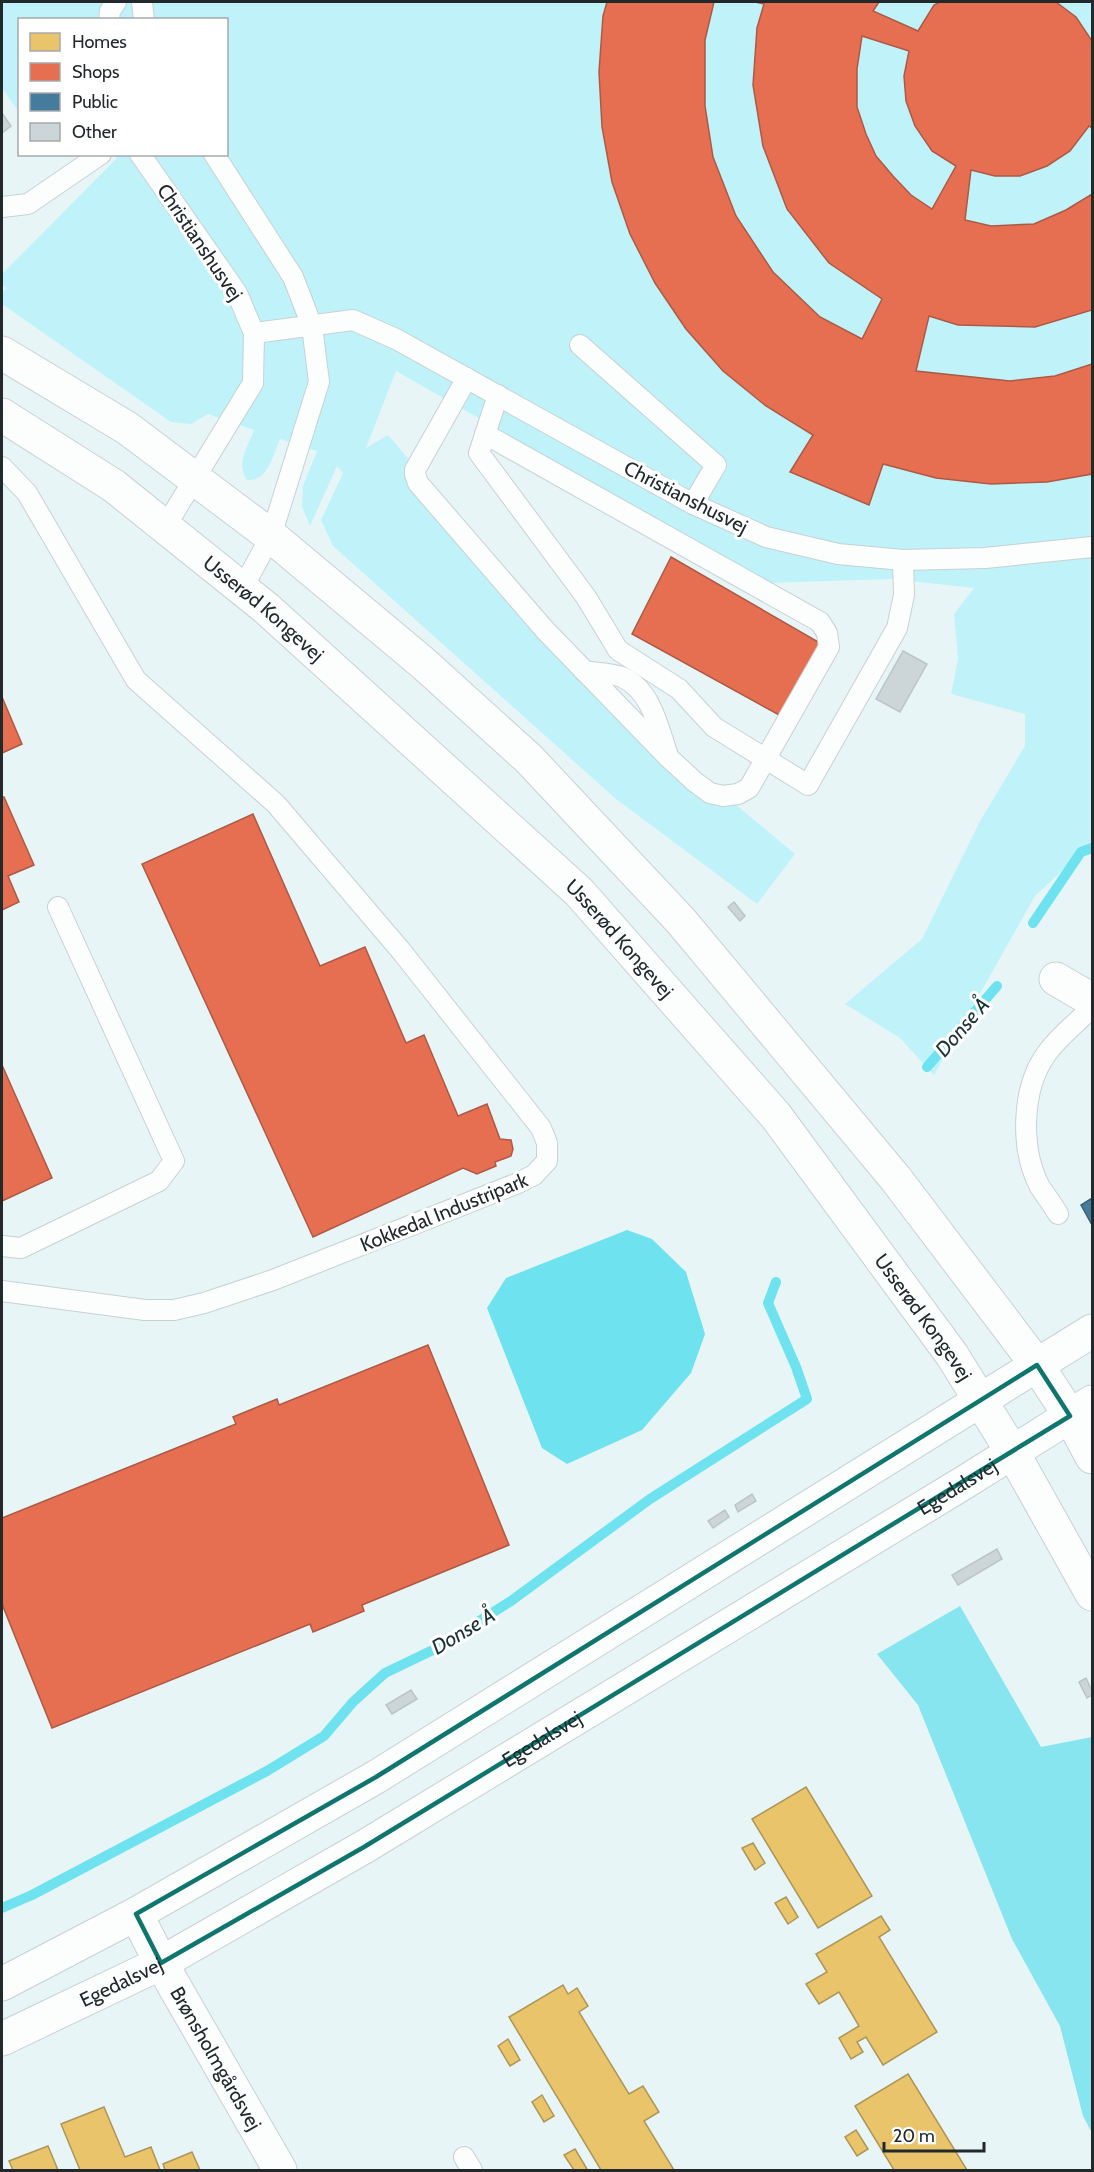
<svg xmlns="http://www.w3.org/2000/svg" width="1094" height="2172" font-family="Cabin,sans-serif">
	<rect width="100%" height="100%" fill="#e8f5f7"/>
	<path fill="#bff3f9" d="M2 2H1092V843L1035 896 934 1075 900 1038 845 1004 922 939 979 823 1025 746V714L951 694 958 659 954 614 974 588 891 579 768 583 396 371 366 448 388 435 551 625 644 728 795 854 757 904 616 799 333 546 321 520 343 473 337 466 310 526 302 507 303 486 317 451 280 439C273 455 268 482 247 480 235 463 248 447 254 430L208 414 191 424 171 422 2 304V292L7 288 2 285V274L117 158 115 155 226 154V20H20L19 112 2 88Z"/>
	<path fill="#86e5ef" d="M960 1606 1041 1747 1092 1737V2133L1083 2116 1060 2026 1012 1939 918 1705 877 1654Z"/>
	<path fill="#6ee2ee" d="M627 1230 652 1239 686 1272 705 1334 691 1373 642 1430 567 1464 542 1448 487 1308 506 1278Z"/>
	<g fill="#e9c46a" stroke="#ad9657" stroke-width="1.5">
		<path d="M806 1787 872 1896 818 1928 752 1819Z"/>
		<path d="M753 1843 765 1863 755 1870 742 1848Z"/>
		<path d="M786 1897 798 1917 788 1924 775 1903Z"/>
		<path d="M881 1916 890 1930 879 1937 937 2032 883 2065 866 2037 857 2042 863 2052 851 2059 839 2038 859 2026 839 1992 819 2004 806 1984 827 1972 816 1954Z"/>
		<path d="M563 1985 568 1994 577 1988 588 2006 579 2012 629 2094 643 2086 659 2112 644 2121 674 2170H601L509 2017Z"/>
		<path d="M508 2039 520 2060 510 2066 498 2046Z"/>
		<path d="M908 2074 967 2170H894L855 2106Z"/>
		<path d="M542 2095 554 2116 544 2122 532 2102Z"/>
		<path d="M104 2107 125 2157 151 2147 160 2170H80L61 2124Z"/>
		<path d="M856 2130 868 2149 857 2156 845 2137Z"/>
		<path d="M48 2146 58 2170H13L9 2161Z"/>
		<path d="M575 2149 587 2169 585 2170H574L564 2155Z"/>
		<path d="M192 2152 200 2170H165L163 2164Z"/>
	</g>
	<g fill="#e76f51" stroke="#ac5a46" stroke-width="1.5" fill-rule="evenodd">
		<path d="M607 2H714L705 40V106L713 157 736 216 773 272 820 317 862 339 882 299 829 263 787 209 763 146 753 85 757 28 764 4 755 2H879L873 11 918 31 934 5 940 2H1056L1076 17 1092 41V128L1089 126 1070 151 1047 166 1020 176H995L971 170 965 220 991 226 1034 224 1066 210 1092 194V310L1035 327 958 325 929 316 916 371 1010 381 1055 376 1092 364V474L1047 482 991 484 936 478 883 464 869 505 790 472 813 435 766 406 723 371 686 329 655 283 630 234 612 182 602 127 599 72 603 16ZM862 36 909 51 904 76 906 101 915 126 932 151 956 166 932 209 911 195 893 176 876 156 866 134 857 107V69Z"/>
		<path d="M671 557 820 643 781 716 632 634Z"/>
		<path d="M2 697 22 744 2 753Z"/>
		<path d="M2 797H4L34 865 8 876 19 902 2 910Z"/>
		<path d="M253 814 320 966 365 947 406 1043 424 1035 458 1116 487 1104 500 1139 511 1140 513 1149 511 1156 495 1162 496 1166 477 1174 463 1168 313 1237 142 864Z"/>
		<path d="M2 1065 52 1178 2 1201Z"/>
		<path d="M428 1345 509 1545 362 1605 364 1611 313 1632 310 1624 52 1728 2 1604V1518L236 1424 233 1417 277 1399 279 1405Z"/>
	</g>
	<path fill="#457b9d" stroke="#3a627b" stroke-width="1.5" d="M1092 1198V1225L1081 1205Z"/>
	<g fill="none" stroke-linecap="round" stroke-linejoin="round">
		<g stroke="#6ee2ee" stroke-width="10">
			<path d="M1033 923 1081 852 1092 848"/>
			<path d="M927 1067 997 986"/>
			<path d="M2 1908 32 1895 267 1771 324 1736 353 1702 385 1673 435 1649 511 1601 650 1499 807 1399 796 1367 768 1303 776 1282"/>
		</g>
	</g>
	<g fill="#ccd6d8" stroke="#bac5c6" stroke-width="1.5">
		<path d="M2 113 11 126 2 133Z"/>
		<path d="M903 651 927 664 900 712 876 699Z"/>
		<path d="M734 902 745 916 740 921 728 907Z"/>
		<path d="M752 1494 756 1501 738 1512 735 1505Z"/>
		<path d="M725 1510 729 1517 713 1528 708 1521Z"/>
		<path d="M997 1549 1002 1559 958 1585 952 1575Z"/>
		<path d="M1086 1678 1092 1691V1695L1087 1698 1079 1682Z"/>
		<path d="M411 1690 417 1699 392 1714 386 1705Z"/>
	</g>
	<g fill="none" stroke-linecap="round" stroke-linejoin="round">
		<g stroke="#c7d1d3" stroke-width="22">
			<g id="service">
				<path d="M142 2 144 20"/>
				<path d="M109 20 110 11 116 2"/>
				<path d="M140 154 237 293 254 333 253 383 165 527"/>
				<path d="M214 154 293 277 312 326 319 382 271 536 242 589"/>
				<path d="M2 207 28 204 101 154"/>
				<path d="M254 333 353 320 396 339 693 504 766 537 838 554 903 560 985 558 1092 547"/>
				<path d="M580 345 716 465 693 504"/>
				<path d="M467 378 415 470V474L418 483 545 630 669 758 695 782 710 793 723 796 738 794 749 788 829 647 827 633 820 622 485 434"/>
				<path d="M498 395 479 453 586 597 618 650 679 689 714 727 808 785 897 628 904 595 903 560"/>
				<path d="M2 467 27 493 136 680 276 804 402 952 541 1128 547 1143V1161L534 1175 518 1183 273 1280 204 1303 174 1310H145L2 1291"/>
				<path d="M584 671C596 673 611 673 622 677 651 690 658 726 667 753"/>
				<path d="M1058 1214C1053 1205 1046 1196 1040 1187 1020 1150 1021 1088 1047 1053 1059 1036 1078 1022 1092 1007"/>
				<path d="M2 1246 21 1248 159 1181 174 1161 58 907"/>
				<path d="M464 2157 472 2170"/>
			</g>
		</g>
		<g stroke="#c7d1d3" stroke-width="35">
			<g id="minor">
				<path d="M1056 979 1092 1000"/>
				<path d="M1037 1365 1092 1331"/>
				<path d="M1070 1416 1092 1402"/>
			</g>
		</g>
		<g stroke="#c7d1d3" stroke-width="35">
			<g id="tertiary">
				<path id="s1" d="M136 1914 161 1963 280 2170"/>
				<path d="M2 1984 136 1914 376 1777 1037 1365"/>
				<path id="s2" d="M2 2039 161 1963 364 1847 965 1482 1070 1416"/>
			</g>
		</g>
		<g stroke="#c7d1d3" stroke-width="35">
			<g id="secondary">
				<path d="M2 353 127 428 271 536 423 663 529 759 681 921 896 1179 1037 1365 1070 1416 1092 1457"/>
				<path id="s3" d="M2 415 114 486 266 608 579 892 776 1116 952 1355 1013 1453 1092 1594"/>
			</g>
		</g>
		<use href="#service" stroke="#fcfefe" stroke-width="20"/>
		<use href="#minor" stroke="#fcfefe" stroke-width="33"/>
		<use href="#tertiary" stroke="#fcfefe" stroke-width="33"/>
		<use href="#secondary" stroke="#fcfefe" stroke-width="33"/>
	</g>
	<path fill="none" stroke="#0f766e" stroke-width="4.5" stroke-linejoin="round" d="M1037 1365 1070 1416 364 1847 161 1963 136 1914 376 1777Z"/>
	<g text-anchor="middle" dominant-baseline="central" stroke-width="6" stroke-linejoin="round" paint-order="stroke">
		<g font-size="20" fill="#21292b" stroke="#fff">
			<text transform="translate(200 242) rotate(56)">Christianshusvej</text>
			<text transform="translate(686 497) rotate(27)">Christianshusvej</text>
			<text stroke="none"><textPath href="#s3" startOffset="326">Usserød Kongevej</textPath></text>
			<text stroke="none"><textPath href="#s3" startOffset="812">Usserød Kongevej</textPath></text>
			<text transform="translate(444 1212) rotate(-22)">Kokkedal Industripark</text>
			<text stroke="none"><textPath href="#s3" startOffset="1298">Usserød Kongevej</textPath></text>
			<text stroke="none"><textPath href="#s2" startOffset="1104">Egedalsvej</textPath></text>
			<text stroke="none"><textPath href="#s2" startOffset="618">Egedalsvej</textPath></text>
			<text stroke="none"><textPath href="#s2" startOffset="132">Egedalsvej</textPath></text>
			<text stroke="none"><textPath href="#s1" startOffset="165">Brønsholmgårdsvej</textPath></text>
		</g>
		<g font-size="21" font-style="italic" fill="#1a3336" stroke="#fff">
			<text transform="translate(962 1027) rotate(-49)">Donse Å</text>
			<text transform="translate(463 1631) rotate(-31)">Donse Å</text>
		</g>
	</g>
	<rect width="1094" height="2172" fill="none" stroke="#21292b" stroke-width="6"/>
	<rect x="18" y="18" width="210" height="138" fill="#ffffff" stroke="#a6a9aa" stroke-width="1.5"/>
	<rect x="30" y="33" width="30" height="18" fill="#e9c46a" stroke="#a6a9aa" stroke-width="1.5"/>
	<text x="72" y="48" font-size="18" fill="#21292b">Homes</text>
	<rect x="30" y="63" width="30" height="18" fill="#e76f51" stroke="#a6a9aa" stroke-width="1.5"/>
	<text x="72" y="78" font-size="18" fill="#21292b">Shops</text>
	<rect x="30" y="93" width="30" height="18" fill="#457b9d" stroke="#a6a9aa" stroke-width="1.5"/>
	<text x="72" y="108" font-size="18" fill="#21292b">Public</text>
	<rect x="30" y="123" width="30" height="18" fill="#ccd6d8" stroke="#a6a9aa" stroke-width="1.5"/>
	<text x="72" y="138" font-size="18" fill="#21292b">Other</text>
	<path d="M884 2142v9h100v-9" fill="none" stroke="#21292b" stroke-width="3"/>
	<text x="893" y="2142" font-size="18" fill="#21292b" stroke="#ffffff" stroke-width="4.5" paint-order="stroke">20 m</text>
</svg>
